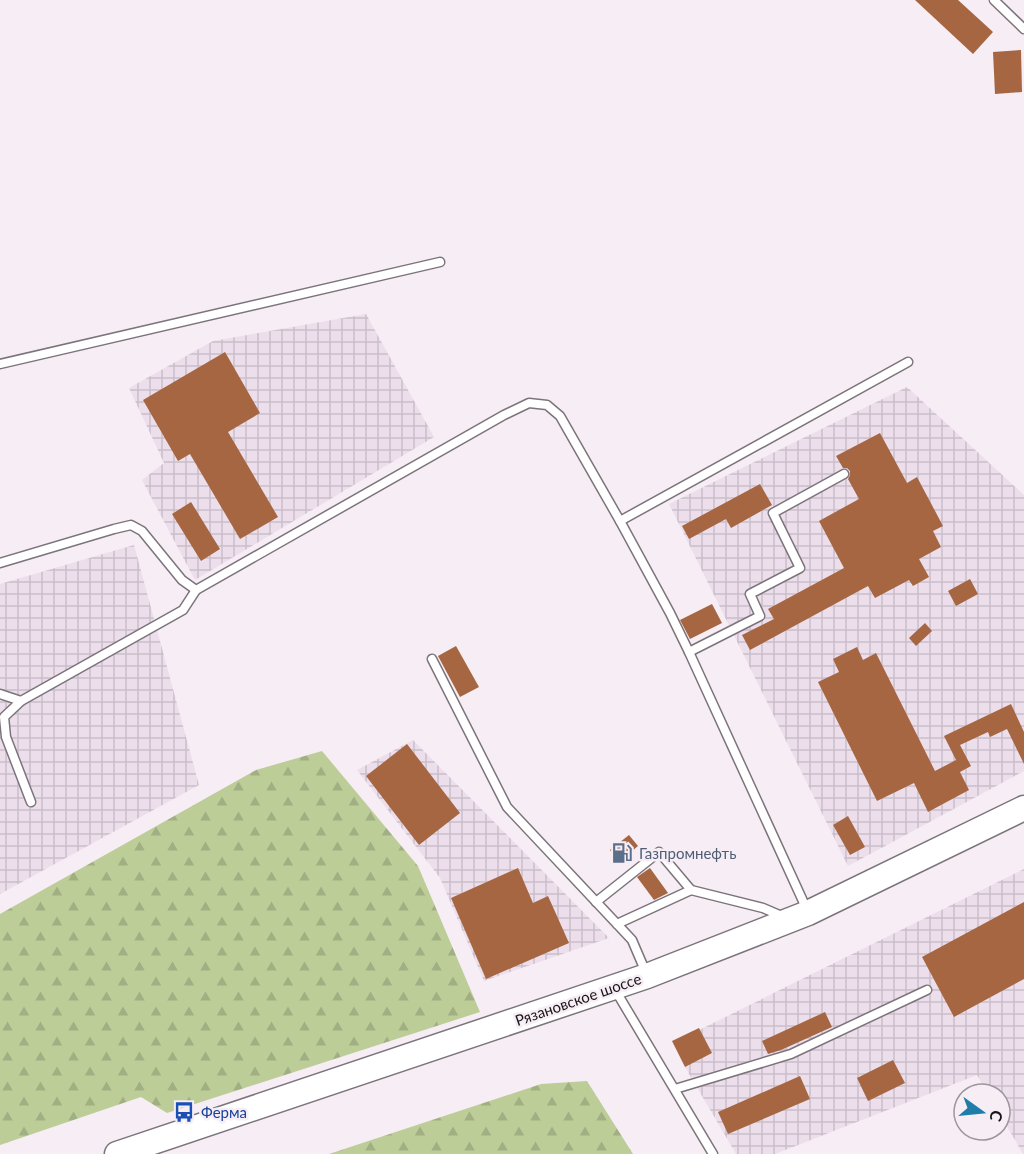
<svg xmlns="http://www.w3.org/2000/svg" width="1024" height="1154" font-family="Lato,sans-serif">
	<defs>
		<pattern id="industrial-grid" width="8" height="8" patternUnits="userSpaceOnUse" patternTransform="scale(1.5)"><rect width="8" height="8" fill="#eddeec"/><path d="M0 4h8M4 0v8" fill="none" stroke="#cabeca"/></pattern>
		<pattern id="forest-firs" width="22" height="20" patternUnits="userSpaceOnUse" patternTransform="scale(1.5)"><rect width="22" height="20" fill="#bccd98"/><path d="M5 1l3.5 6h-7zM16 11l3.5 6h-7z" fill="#a1af82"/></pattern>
	</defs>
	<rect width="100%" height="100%" fill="#f6edf5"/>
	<g fill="url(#industrial-grid)">
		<path d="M366 314 434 437 195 580 142 480 164 463 129 388 213 341Z"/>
		<path d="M907 387 1024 495V771L848 866 669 504Z"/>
		<path d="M134 545 199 785 0 894V584Z"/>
		<path d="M413 740 609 938 484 981 440 878 357 770Z"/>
		<path d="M1024 869V1154H1023L1000 1114V1094H988L977 1075 775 1154H736L685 1067 675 1042Z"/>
	</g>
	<g fill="url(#forest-firs)">
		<path d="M322 751 418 866 480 1012 167 1113 141 1097 0 1145V914L256 770Z"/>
		<path d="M587 1081 633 1154H329L541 1084Z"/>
	</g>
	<g fill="#a56641">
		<path d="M915 0H958L993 32 973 54Z"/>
		<path d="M1021 50 1022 92 995 94 993 52Z"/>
		<path d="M225 352 260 413 228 432 278 517 240 539 190 454 178 461 143 400Z"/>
		<path d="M880 433 907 483 917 477 943 526 933 531 941 547 919 559 929 577 913 586 909 580 875 598 868 586 750 650 742 635 774 619 768 609 844 568 819 521 859 499 848 479 850 475V471L847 468H843L836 456Z"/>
		<path d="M760 484 772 505 731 528 726 519 689 539 682 526Z"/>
		<path d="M191 502 220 549 201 561 172 514Z"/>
		<path d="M970 579 978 594 956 606 948 591Z"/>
		<path d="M712 604 722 623 690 639 680 620Z"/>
		<path d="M925 623 932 631 916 646 909 638Z"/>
		<path d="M456 646 479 687 460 697 438 656Z"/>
		<path d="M857 647 863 660 876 653 935 771 956 760 944 736 1011 704 1024 732V764L1007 729 990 737 988 732 960 745 971 766 960 772 969 790 928 812 914 783 877 801 818 682 839 672 833 659Z"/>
		<path d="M407 744 460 813 419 845 366 776Z"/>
		<path d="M848 816 865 847 850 855 833 825Z"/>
		<path d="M629 835 638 846 619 862 610 850Z"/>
		<path d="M518 868 533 903 548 896 569 943 486 979 451 898Z"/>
		<path d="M650 868 668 893 654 900 637 877Z"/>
		<path d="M1024 902V979L954 1017 922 957Z"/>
		<path d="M825 1012 832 1027 781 1050 768 1054 762 1041Z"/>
		<path d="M699 1028 712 1053 685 1067 672 1041Z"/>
		<path d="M893 1060 905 1083 868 1101 857 1078Z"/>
		<path d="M800 1076 810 1099 728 1134 718 1112Z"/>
	</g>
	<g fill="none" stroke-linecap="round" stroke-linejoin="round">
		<g stroke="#7c747b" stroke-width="11">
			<g id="service">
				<path d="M994 0 1024 29"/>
				<path d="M0 364 440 262"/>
				<path d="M620 521 908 362"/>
				<path d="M0 563 114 529 131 525 142 531 182 580 196 590 504 415 529 403 547 405 560 416 620 521 670 613 689 652 808 912"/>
				<path d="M689 652 760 616 750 594 800 568 773 513 844 474"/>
				<path d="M432 659 507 807 632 940 647 975"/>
				<path d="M0 694 21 701"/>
				<path d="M31 802 6 737 4 717 21 701 183 610 196 590"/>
				<path d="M596 902 659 852 691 890 763 908 784 917"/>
				<path d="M617 924 691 890"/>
				<path d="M614 988 713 1154"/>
				<path d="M675 1089 791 1054 927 990"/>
			</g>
		</g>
		<g stroke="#7c747b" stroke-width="27">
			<path id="secondary" d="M117 1154 647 976 808 913 1024 808"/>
		</g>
		<use href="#service" stroke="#fff" stroke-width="8"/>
		<use href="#secondary" stroke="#fff" stroke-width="24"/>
	</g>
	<defs>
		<g id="fuel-bare" transform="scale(1.62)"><path d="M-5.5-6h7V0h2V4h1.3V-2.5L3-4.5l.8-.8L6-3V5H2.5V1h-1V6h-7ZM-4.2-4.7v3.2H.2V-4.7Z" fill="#5c6f8a" stroke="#f6edf5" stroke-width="2.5" paint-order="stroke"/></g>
		<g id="bus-bare" transform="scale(1.62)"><path d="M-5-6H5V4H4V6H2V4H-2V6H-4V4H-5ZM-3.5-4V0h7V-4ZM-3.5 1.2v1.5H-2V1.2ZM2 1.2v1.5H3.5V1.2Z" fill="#1a4fb4" stroke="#f6edf5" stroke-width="2.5" paint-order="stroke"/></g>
	</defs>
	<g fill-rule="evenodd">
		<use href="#fuel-bare" x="622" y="853"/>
		<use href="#bus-bare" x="184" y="1112"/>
	</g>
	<g text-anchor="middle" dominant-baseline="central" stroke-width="5" stroke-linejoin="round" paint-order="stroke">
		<g font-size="15" fill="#4e5e75" stroke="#f6edf5" text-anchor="start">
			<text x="639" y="853">Газпромнефть</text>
		</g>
		<g font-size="15" fill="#181517" stroke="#f6edf5">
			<text transform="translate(578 999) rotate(-19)">Рязановское шоссе</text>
		</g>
		<g font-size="15" fill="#164399" stroke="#f6edf5" text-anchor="start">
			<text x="201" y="1112">Ферма</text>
		</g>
	</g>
	<g transform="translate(982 1112) rotate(105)"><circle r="28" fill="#f6edf5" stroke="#9d979c" stroke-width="1.5"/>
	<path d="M0-4.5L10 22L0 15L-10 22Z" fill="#1f7daa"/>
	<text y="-9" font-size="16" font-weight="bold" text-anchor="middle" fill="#181517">С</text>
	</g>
</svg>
